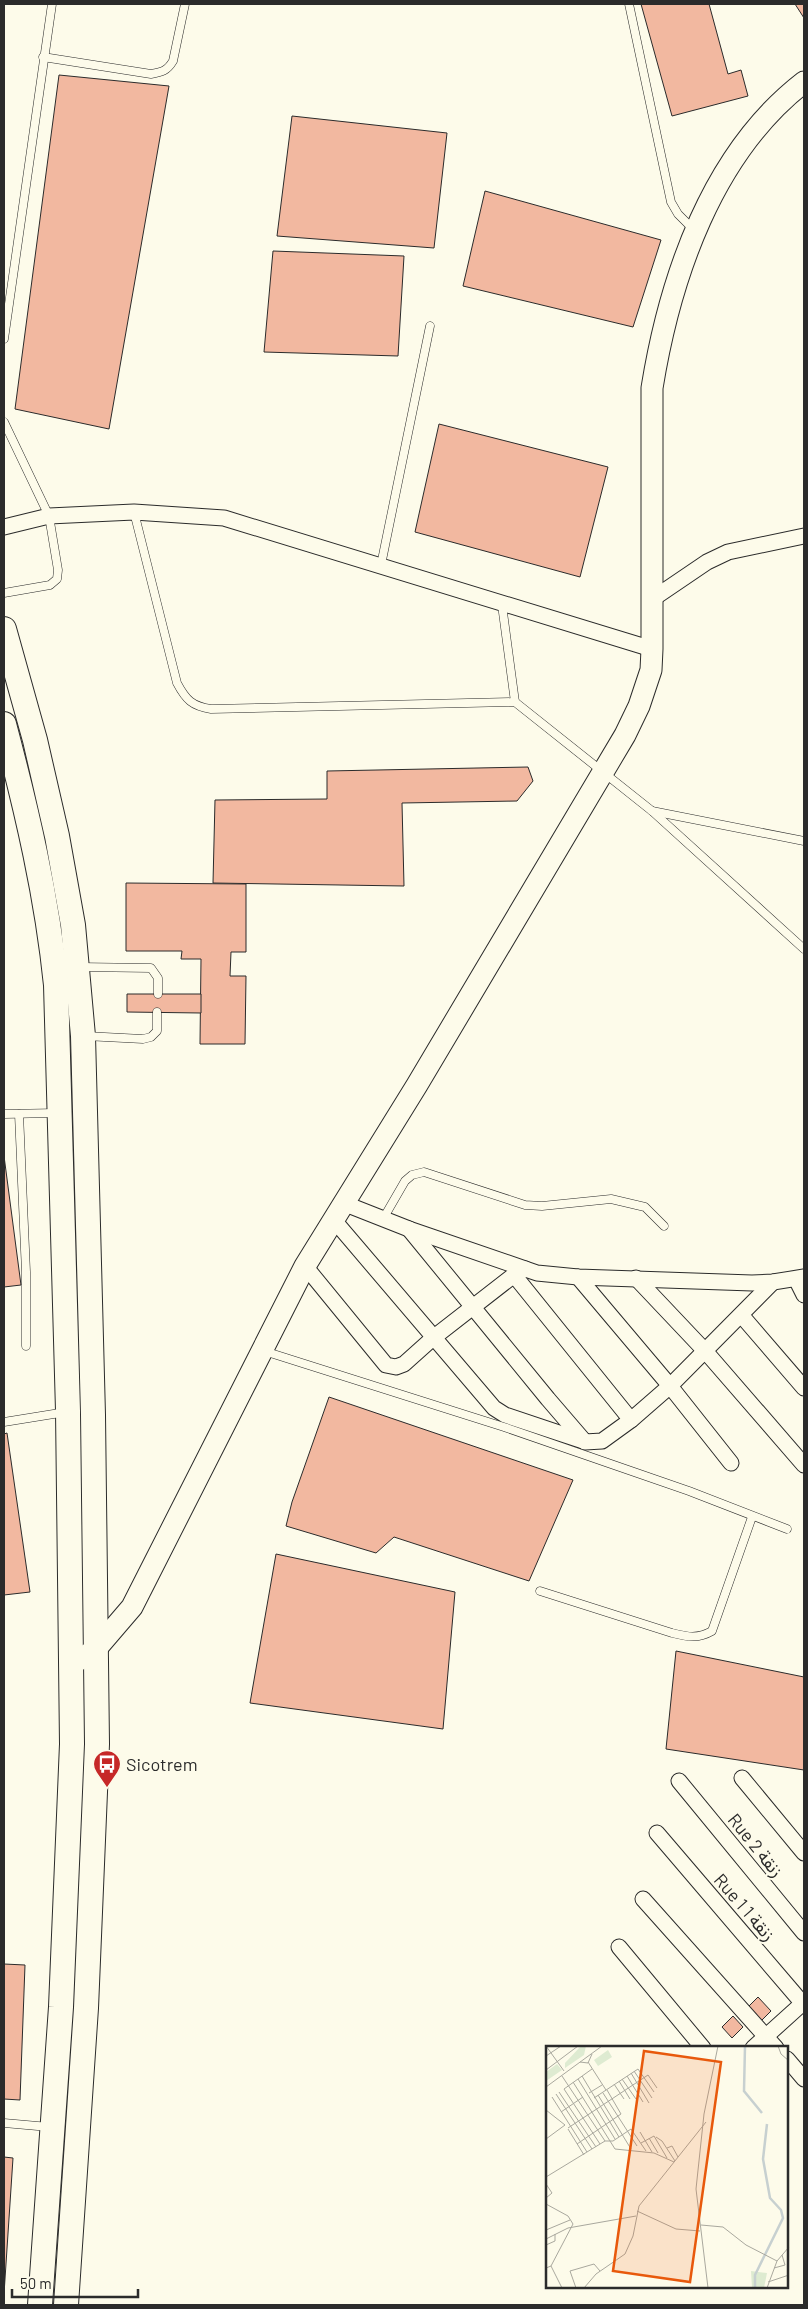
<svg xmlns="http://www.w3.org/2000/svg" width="808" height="2309" font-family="Barlow,'Noto Sans Arabic',sans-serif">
	<rect width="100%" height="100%" fill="#fdfbea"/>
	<g fill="#f2b8a0" stroke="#2b2b2b">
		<path d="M641 4H709L728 74 741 70 748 96 672 116Z"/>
		<path d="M795 4H804V18Z"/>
		<path d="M59 75 169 86 109 429 15 409Z"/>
		<path d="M292 116 447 133 434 248 277 236Z"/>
		<path d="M485 191 661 240 633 327 463 286Z"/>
		<path d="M273 251 404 256 398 356 264 352Z"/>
		<path d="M439 424 608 467 580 577 415 532Z"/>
		<path d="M528 767 533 781 517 801 402 803 404 886 213 883 215 800 327 799V771Z"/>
		<path d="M126 883 246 884V952H231L230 976H246L245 1044H200L201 959H181L182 951H126Z"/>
		<path d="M127 994H201V1013L127 1012Z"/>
		<path d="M4 1156 21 1285 4 1287Z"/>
		<path d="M329 1397 573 1480 529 1581 394 1537 376 1553 286 1526 292 1502Z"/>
		<path d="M7 1433 30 1592 4 1595V1434Z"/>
		<path d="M276 1554 455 1592 443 1729 250 1703Z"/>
		<path d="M676 1651 804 1677V1770L666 1749Z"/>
		<path d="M4 1964 25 1965 20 2100 4 2099Z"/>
		<path d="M758 1997 771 2011 758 2024 745 2010Z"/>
		<path d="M733 2016 743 2027 732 2038 722 2027Z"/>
		<path d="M4 2157 13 2158 4 2294Z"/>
	</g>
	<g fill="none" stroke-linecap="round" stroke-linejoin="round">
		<g stroke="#2b2b2b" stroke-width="9">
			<g id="lane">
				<path d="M629 4 671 202 678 214 694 230"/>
				<path d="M43 57 151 74C162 72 167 71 173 61L185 4"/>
				<path d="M4 339 52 4"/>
				<path d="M4 422 49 516 58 570 57 579 50 585 4 593"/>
				<path d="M134 512 177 683C186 700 192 706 211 709L515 702 652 811 804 949"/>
				<path d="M381 565 430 326"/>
				<path d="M502 605 515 702"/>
				<path d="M652 811 804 841"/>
				<path d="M79 967 151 968 158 978V994"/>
				<path d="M85 1036 143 1039 151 1037 157 1031V1012"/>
				<path d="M4 1114 56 1113"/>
				<path d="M19 1114 26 1272V1346"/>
				<path d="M383 1219 405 1181 412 1175 424 1172 525 1205 542 1206 611 1199 645 1207 664 1226"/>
				<path d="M264 1351 504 1427 689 1491 787 1529"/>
				<path d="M4 1422 66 1412"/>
				<path d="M540 1591 672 1633C688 1637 698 1639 712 1631L752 1517"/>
				<path d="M4 2123 49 2127"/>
			</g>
		</g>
		<g stroke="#2b2b2b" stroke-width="17">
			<g id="street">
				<path d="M4 527 49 516 134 512 224 518 652 649"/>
				<path d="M651 600 707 562 728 552 804 536"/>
				<path d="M343 1203 409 1229 537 1273 578 1277 752 1283 773 1282 804 1277"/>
				<path d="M333 1219 494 1408 505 1415 583 1441"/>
				<path d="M409 1229 548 1399 585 1442 602 1441 631 1420 670 1386 773 1282"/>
				<path d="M305 1266 386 1365 396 1367 404 1364 433 1338 514 1275 525 1269"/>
				<path d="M514 1275 631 1420"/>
				<path d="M578 1277 670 1386 731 1463"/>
				<path d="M636 1278 706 1352 804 1465"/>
				<path d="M796 1279 804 1295"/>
				<path d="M742 1316 804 1388"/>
				<path d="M742 1778 804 1853"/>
				<path d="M679 1781 804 1933"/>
				<path d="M657 1833 804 2005"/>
				<path d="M643 1899 776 2048"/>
				<path d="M619 1947 703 2048"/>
				<path d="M753 2048 804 2002"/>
				<path d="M787 2059 804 2079"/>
			</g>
		</g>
		<g stroke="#2b2b2b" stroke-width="23">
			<path id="secondary" d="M71 1665 96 1649 132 1607 305 1266 417 1085 625 735 639 706 651 670 652 649V388C670 277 712 153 804 82"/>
		</g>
		<g stroke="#2b2b2b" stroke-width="26">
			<g id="primary">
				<path d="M4 629 35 740 57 836 73 925 83 1036 93 1415 97 1744 86 2008 66 2305"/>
				<path d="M4 724C27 811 47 896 56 985L68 1411 72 1744 61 2007 40 2305"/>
			</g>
		</g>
		<use href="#lane" stroke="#fdfbea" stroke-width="8"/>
		<use href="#street" stroke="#fdfbea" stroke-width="15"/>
		<use href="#secondary" stroke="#fdfbea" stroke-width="21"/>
		<use href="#primary" stroke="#fdfbea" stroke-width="24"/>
	</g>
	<defs>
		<g id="bus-pin" transform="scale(1.4375)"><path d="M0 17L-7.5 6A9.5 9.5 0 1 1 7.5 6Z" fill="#c62828" stroke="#fdfbea"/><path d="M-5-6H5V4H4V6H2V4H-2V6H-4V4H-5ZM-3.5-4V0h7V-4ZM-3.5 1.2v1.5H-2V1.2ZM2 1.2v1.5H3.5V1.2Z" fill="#fff"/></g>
	</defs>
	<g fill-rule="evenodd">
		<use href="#bus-pin" x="107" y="1764"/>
	</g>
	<g text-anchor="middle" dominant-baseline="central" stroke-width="4" stroke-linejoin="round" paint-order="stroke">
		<g font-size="18" fill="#2b2b2b" stroke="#fdfbea" text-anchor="start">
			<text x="126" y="1764">Sicotrem</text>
		</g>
		<g font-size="18" fill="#2b2b2b" stroke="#fdfbea">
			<text transform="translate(756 1845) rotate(51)">Rue 2 زنقة</text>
			<text transform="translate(745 1907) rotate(49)">Rue 1 زنقة 1</text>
		</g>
	</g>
	<g transform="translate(546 2046)">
		<rect width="242" height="242" fill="#fdfbea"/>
		<path d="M35 0H40L38 9 19 22V17ZM62 4 66 11 52 20 48 14ZM11 18 16 24 0 35V26ZM205 225 221 227 218 242H206Z" fill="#deebd1"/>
		<path fill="none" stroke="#c7d0d0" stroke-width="2.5" d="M199 0 198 45 216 67M209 242V229L237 172 235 164 224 152 217 113 221 78"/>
		<path fill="none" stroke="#a9a89e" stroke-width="1" d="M0 0 18 25M232 0 235 8 243 15M0 10 15 0M34 16 42 17 46 8M42 16 60 44M0 24 32 0M88 25 106 52M85 27 103 57M16 30 59 95M36 30 73 91M81 30 97 56M32 33 69 93M76 33 90 53M73 35 84 53M27 36 69 103 108 107 128 116M68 38 78 53M0 41 56 0M18 43 54 98M18 43 46 23M13 46 50 101M43 47 56 39M57 47 91 100M10 48 46 103M52 49 85 103M6 51 41 106M48 52 92 23 108 46M0 64 19 79 0 93M15 66 37 51M22 82 102 29 111 42M22 83 38 109M94 86 106 106M110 91 116 95 129 115M103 92 112 107M95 97 108 90 121 112M31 98 75 68 61 44M121 102 126 100 132 111M0 131 59 95H67L85 83 100 105M0 138 6 147 0 152M0 158 22 170 27 178 5 220 0 222M91 165 130 183 154 185M155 179 177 181 200 199 231 215M0 184 24 174M0 193 22 182 90 170M0 199 9 195V188M5 220 16 242M228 222 239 219 236 209M222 236 243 229M30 242 24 225 48 218 54 225M38 242 50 228 79 208 87 190 93 160 160 76M162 242 150 143 158 68 172 0M221 242 231 215 243 201"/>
		<path fill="#e8590c" fill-opacity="0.15" stroke="#e8590c" stroke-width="2.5" d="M98 5 175 16 144 236 67 225Z"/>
		<rect width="242" height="242" fill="none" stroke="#2b2b2b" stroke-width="2.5"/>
	</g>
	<rect width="808" height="2309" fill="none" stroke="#2b2b2b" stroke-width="10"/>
	<path d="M12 2289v8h126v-8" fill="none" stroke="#2b2b2b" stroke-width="2.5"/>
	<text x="20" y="2289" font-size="15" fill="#2b2b2b" stroke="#fdfbea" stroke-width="4" paint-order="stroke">50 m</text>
</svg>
